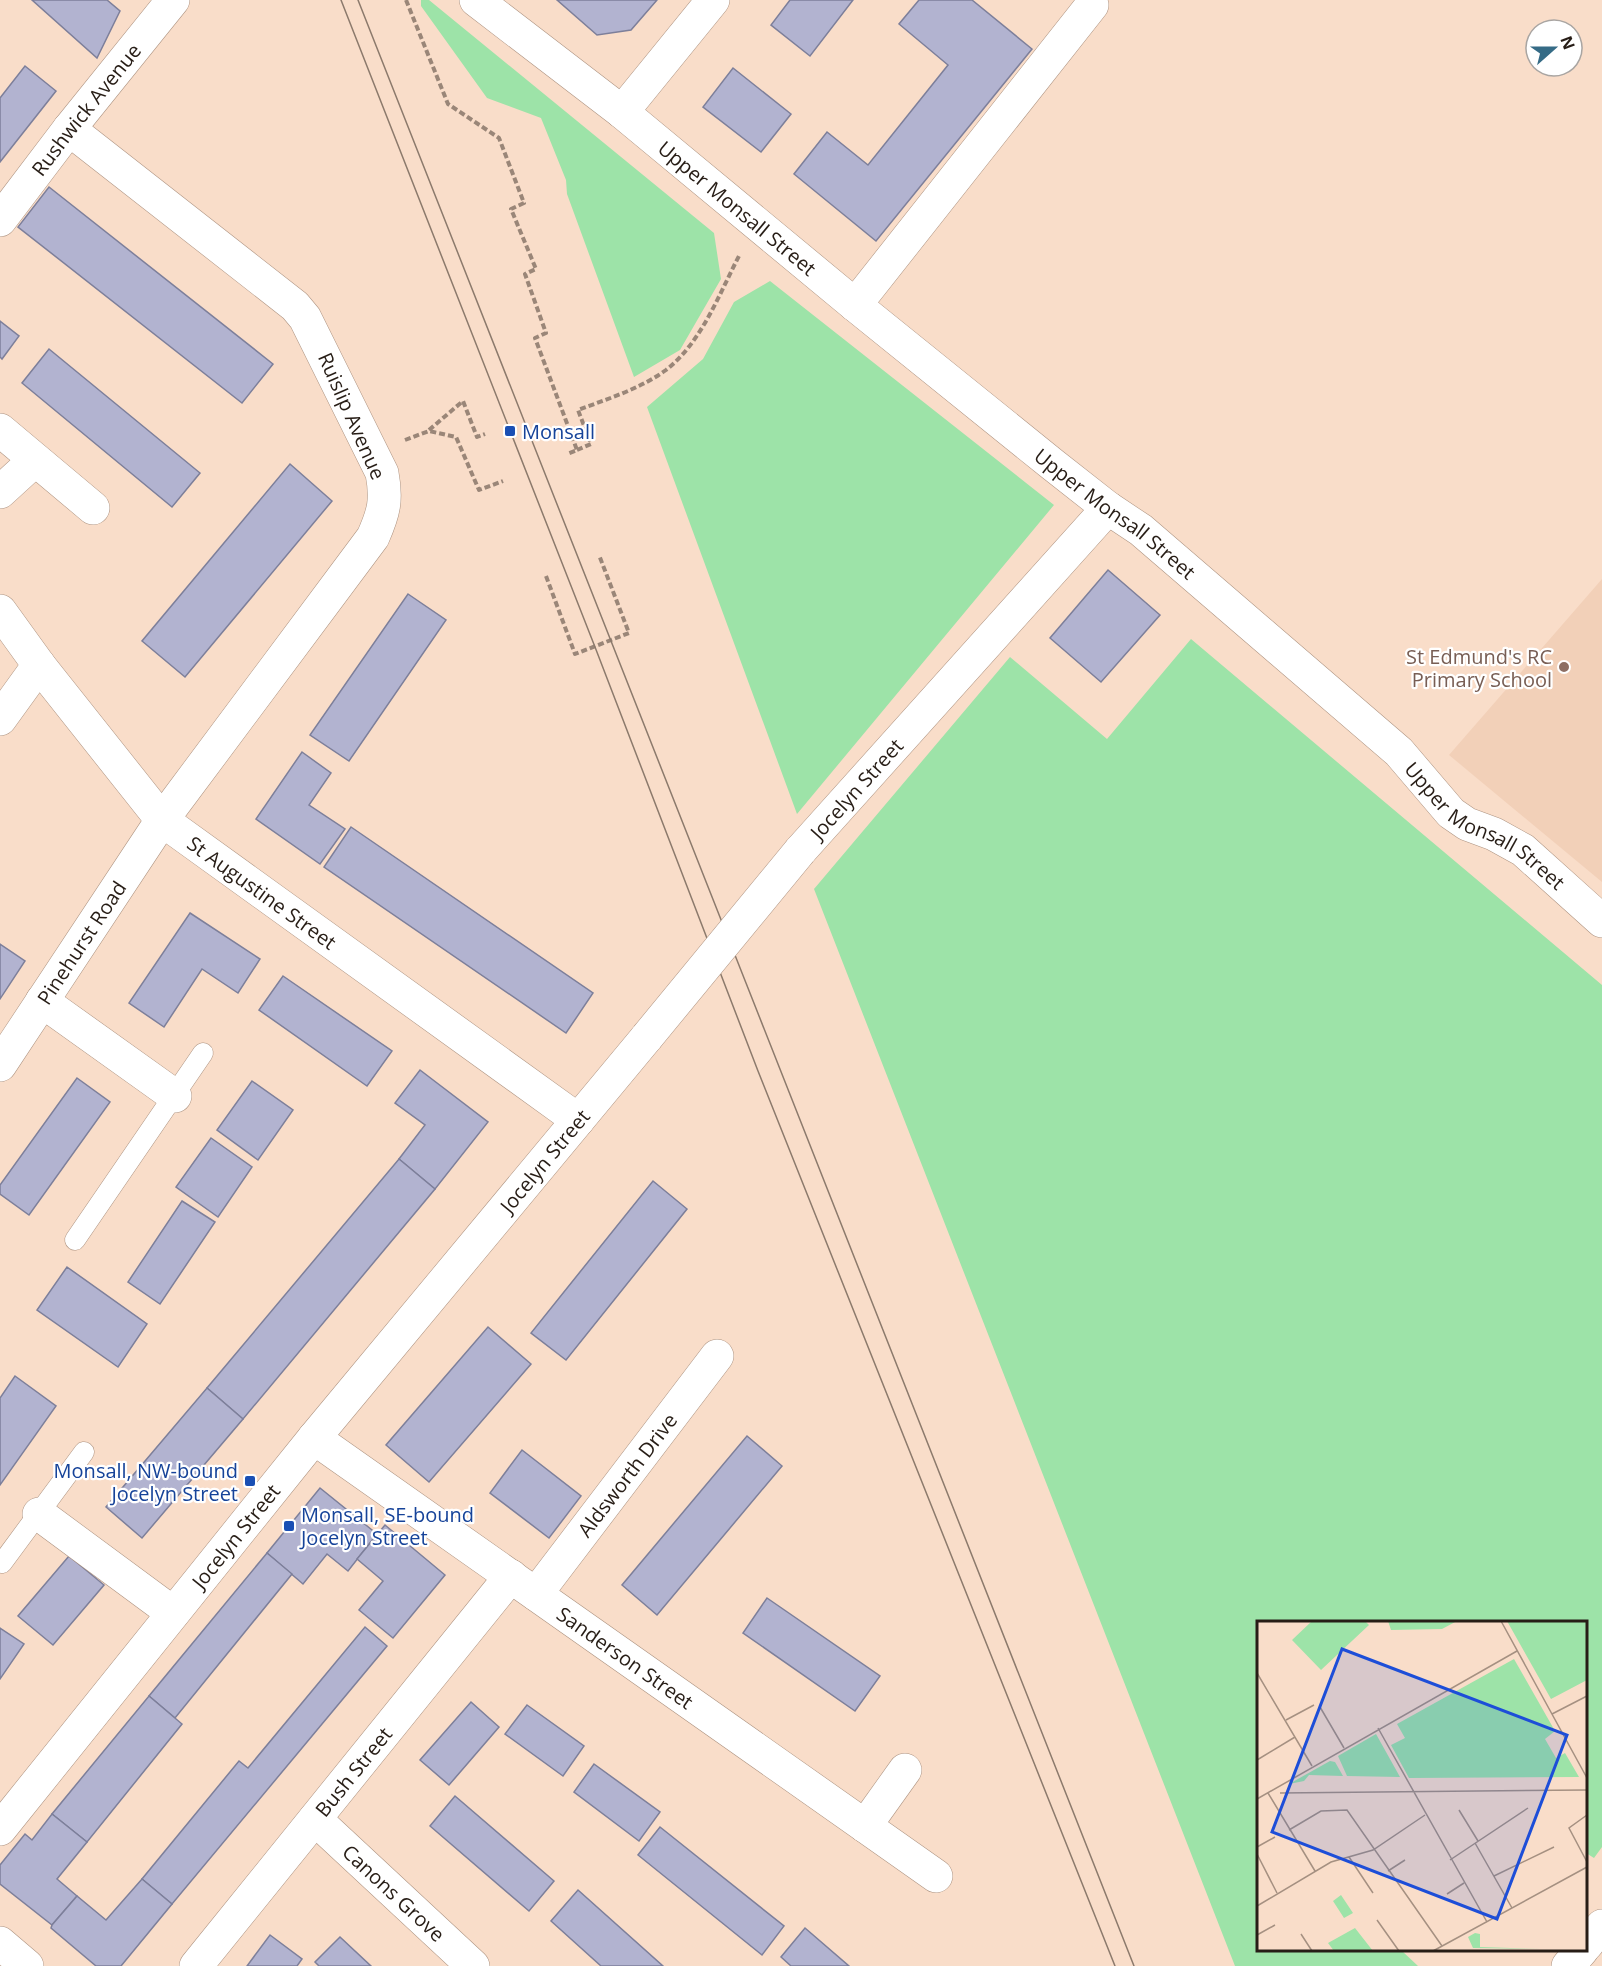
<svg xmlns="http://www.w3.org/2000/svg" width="1602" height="1966" font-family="'Open Sans',sans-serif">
	<rect width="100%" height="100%" fill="#f9ddc9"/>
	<path fill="#f2d0b8" d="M1602 579V882L1449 755Z"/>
	<g fill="#9de3a8">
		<path d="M421 0H429L714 233 721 279 680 350 634 377 567 194 566 180 541 118 487 98 421 6Z"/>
		<path d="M770 281 1054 505 797 814 647 407 703 359 734 302Z"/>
		<path d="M1191 639 1602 985V1847L1594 1858 1586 1853V1622H1258V1950H1401L1418 1966H1235L814 889 1010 657 1107 739Z"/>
	</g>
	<g fill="#b2b3d0" stroke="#7d7f9a" stroke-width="1.5">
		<path d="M32 0H107L120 11 97 58Z"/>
		<path d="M557 0H657L631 30 597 35Z"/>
		<path d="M790 0H853L810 56 771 25Z"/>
		<path d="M919 0H972L1032 49 876 241 794 174 827 132 868 165 948 65 899 24Z"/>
		<path d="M25 66 56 91 0 162V98Z"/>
		<path d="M733 68 791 114 761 152 703 107Z"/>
		<path d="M49 187 273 364 242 403 18 227Z"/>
		<path d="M0 321 19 336 2 359 0 357Z"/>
		<path d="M49 349 200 473 172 507 22 383Z"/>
		<path d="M290 464 332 501 185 677 142 641Z"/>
		<path d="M1108 570 1160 615 1101 682 1050 638Z"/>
		<path d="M408 594 446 620 349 761 310 735Z"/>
		<path d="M302 752 331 773 309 805 345 829 320 864 256 819Z"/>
		<path d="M351 827 593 993 566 1033 324 867Z"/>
		<path d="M190 913 260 959 238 993 202 969 164 1027 129 1003Z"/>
		<path d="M0 944 25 961 0 999Z"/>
		<path d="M283 976 392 1051 367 1086 259 1010Z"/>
		<path d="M420 1070 488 1122 435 1189 399 1159 425 1125 395 1103Z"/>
		<path d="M77 1078 110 1102 29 1215 0 1194V1185Z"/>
		<path d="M252 1081 293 1110 258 1160 217 1130Z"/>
		<path d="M211 1138 252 1167 218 1217 176 1187Z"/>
		<path d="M399 1159 435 1189 243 1419 207 1388Z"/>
		<path d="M653 1181 687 1209 566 1360 531 1333Z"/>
		<path d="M182 1201 215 1222 160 1304 128 1282Z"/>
		<path d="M67 1267 147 1324 118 1367 37 1310Z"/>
		<path d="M488 1327 531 1364 429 1482 386 1445Z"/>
		<path d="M15 1376 56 1406 0 1485V1398Z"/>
		<path d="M207 1388 243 1419 142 1538 106 1507Z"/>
		<path d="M747 1436 782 1466 657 1615 622 1585Z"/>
		<path d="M522 1450 581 1496 549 1538 490 1493Z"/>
		<path d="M320 1488 377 1534 348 1571 327 1554 303 1584 267 1553Z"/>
		<path d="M385 1525 445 1575 393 1638 359 1610 383 1581 357 1559Z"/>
		<path d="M267 1553 292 1574 175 1718 149 1696Z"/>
		<path d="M69 1556 104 1585 53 1645 18 1616Z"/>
		<path d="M767 1598 880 1676 855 1711 743 1633Z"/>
		<path d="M365 1627 387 1646 172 1904 142 1879 239 1761 248 1768Z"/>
		<path d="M0 1628 24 1644 0 1679Z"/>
		<path d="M149 1696 182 1724 87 1842 52 1814Z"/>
		<path d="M471 1702 499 1727 449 1785 420 1760Z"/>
		<path d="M527 1705 584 1746 563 1776 505 1734Z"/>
		<path d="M594 1764 660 1812 639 1841 574 1792Z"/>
		<path d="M455 1796 554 1881 529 1911 430 1826Z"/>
		<path d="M52 1814 87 1842 57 1879 77 1896 52 1925 0 1884V1865L25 1834 32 1840Z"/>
		<path d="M660 1827 784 1926 762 1955 638 1855Z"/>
		<path d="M142 1879 172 1904 121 1966H96L51 1928 52 1925 77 1896 106 1920Z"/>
		<path d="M578 1890 663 1966H601L551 1921Z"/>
		<path d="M805 1928 849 1966H791L781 1957Z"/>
		<path d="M270 1935 302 1959 297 1966H247Z"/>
		<path d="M340 1937 371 1966H319L315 1962Z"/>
	</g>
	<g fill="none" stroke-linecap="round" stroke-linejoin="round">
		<g stroke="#ae9482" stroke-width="21">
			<g id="service">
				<path d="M75 1240 203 1053"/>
				<path d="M2 1563 84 1452"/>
			</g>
		</g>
		<g stroke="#ae9482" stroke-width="34">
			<g id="minor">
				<path id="s1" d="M476 0 622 112 855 305 1052 464 1108 508 1141 530 1399 752 1451 813 1467 824 1494 834 1523 850 1602 921"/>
				<path d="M622 112 713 0"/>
				<path id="s2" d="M0 220 69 129 173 0"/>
				<path d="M855 305 1092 5"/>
				<path d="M0 430 93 508"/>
				<path d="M0 492 35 460"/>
				<path id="s3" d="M0 611 39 665 162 820 578 1120"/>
				<path d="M0 719 39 665"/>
				<path id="s4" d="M800 851 1108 508"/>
				<path d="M42 1001 175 1096"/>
				<path id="s5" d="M0 1065 162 820 373 537C384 512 387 500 382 473L305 318 295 306 69 129"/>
				<path id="s6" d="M314 1438 936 1876"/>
				<path d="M39 1514 173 1613"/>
				<path id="s7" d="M536 1594 717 1356"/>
				<path id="s8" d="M315 1819 473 1966"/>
				<path d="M865 1826 905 1770"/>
				<path id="s9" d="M0 1829 314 1438 647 1037"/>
				<path d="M0 1943 27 1966"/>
				<path d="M1586 1945 1602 1926"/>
				<path id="s10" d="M196 1966 511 1576"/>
				<path d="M1568 1966 1582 1950"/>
			</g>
		</g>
		<g stroke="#9a8678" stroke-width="4" stroke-dasharray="6 3" stroke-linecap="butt">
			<path d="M406 0 448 104 499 138 524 203 511 209 536 269 525 274 546 333 535 338 577 450 567 454"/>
			<path d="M429 430 463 401 477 437 485 434"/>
			<path d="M405 440 429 431 456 437 479 490 503 481"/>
			<path d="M577 450 591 444 578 410C607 399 640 389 666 370 702 342 719 294 740 254"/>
			<path d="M546 576 575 654 629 633 599 555"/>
		</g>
		<use href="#service" stroke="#fff" stroke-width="20"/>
		<use href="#minor" stroke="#fff" stroke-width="33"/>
		<g stroke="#8c7a6c" stroke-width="1.5">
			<path d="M341 0 595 647 758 1071 1115 1966"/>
			<path d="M358 0C619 654 873 1312 1134 1966"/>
		</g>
		<g stroke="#ae9482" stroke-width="34" stroke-linecap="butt">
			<path id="minor-bridge" d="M647 1037 800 851"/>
		</g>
		<use href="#minor-bridge" stroke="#fff" stroke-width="33"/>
	</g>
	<g fill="#1a4fb4" stroke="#fff" stroke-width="2">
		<rect x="504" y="425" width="12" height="12" rx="3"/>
		<rect x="244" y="1475" width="12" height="12" rx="3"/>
		<rect x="283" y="1520" width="12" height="12" rx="3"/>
	</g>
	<circle fill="#8d6e63" stroke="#fff" stroke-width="2" cx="1564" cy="667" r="6"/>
	<g text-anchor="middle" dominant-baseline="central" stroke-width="4.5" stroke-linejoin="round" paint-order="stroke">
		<g font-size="20" fill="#271d16" stroke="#fff">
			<text stroke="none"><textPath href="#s2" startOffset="140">Rushwick Avenue</textPath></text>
			<text stroke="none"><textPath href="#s1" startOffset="334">Upper Monsall Street</textPath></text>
			<text transform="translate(352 416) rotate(66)">Ruislip Avenue</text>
			<text stroke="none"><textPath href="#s1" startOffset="820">Upper Monsall Street</textPath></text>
			<text stroke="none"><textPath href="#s4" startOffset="84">Jocelyn Street</textPath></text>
			<text stroke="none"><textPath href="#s1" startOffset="1306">Upper Monsall Street</textPath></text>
			<text stroke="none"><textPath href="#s3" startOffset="388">St Augustine Street</textPath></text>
			<text stroke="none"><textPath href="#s5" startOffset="147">Pinehurst Road</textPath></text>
			<text stroke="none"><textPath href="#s9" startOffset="862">Jocelyn Street</textPath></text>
			<text stroke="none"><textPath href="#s7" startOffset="150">Aldsworth Drive</textPath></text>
			<text stroke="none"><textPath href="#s9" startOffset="376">Jocelyn Street</textPath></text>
			<text stroke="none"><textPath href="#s6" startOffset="381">Sanderson Street</textPath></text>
			<text stroke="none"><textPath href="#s10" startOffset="250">Bush Street</textPath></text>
			<text stroke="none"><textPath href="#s8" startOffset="108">Canons Grove</textPath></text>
		</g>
		<g font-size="20" fill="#164399" stroke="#fff" text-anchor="start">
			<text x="522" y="431">Monsall</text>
			<text x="238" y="1470" text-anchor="end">Monsall, NW-bound<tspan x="238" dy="23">Jocelyn Street</tspan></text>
			<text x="301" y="1514">Monsall, SE-bound<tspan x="301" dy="23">Jocelyn Street</tspan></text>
		</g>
		<g font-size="20" fill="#785e54" stroke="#fff" text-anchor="end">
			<text x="1552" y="656">St Edmund's RC<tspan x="1552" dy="23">Primary School</tspan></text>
		</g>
	</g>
	<g transform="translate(1257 1621)">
		<rect width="330" height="330" fill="#f9ddc9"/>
		<path d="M55 0H108L112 4 64 49 35 19ZM131 0H200L185 8 134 9ZM250 0H330V59L294 78ZM257 38 298 110 288 118 299 137 308 132 322 156 152 157 134 124 148 117 140 103ZM119 113 143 156 90 155 81 135ZM73 140 78 141 86 155 52 154 47 160 32 163ZM84 274 96 292 87 297 76 280ZM98 307 116 330H77L71 322ZM218 312 223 313V326L284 328 216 327 211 316Z" fill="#9de3a8"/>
		<path fill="none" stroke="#a59081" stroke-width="1.5" d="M244 0 330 157M0 52 55 145M63 86 87 127M295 93 330 75M29 99 57 84M121 107 230 301M0 139 38 116M11 172 58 250M23 172 330 169M0 178 260 30M202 189 221 220M330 194 312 207 330 241M32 209 64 190 90 189 185 325M218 222 255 287M0 226 18 216M0 233 20 272M92 236 116 272M193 239 271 187M131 250 148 239M237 255 297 226M190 273 207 262M0 285 74 241 116 229 168 194M120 299 142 330M44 313 55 330M0 314 18 304M176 330 330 246"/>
		<path fill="#1d4ed8" fill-opacity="0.15" stroke="#1d4ed8" stroke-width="3" d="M85 28 310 114 240 298 15 211Z"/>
		<rect width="330" height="330" fill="none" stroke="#271d16" stroke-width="3"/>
	</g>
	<g transform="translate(1554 48) rotate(69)"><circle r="28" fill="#ffffff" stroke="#a9a5a2" stroke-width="1.5"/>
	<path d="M0-4.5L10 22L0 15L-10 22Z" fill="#356b86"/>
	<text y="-9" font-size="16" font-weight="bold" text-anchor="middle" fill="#271d16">N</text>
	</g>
</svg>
